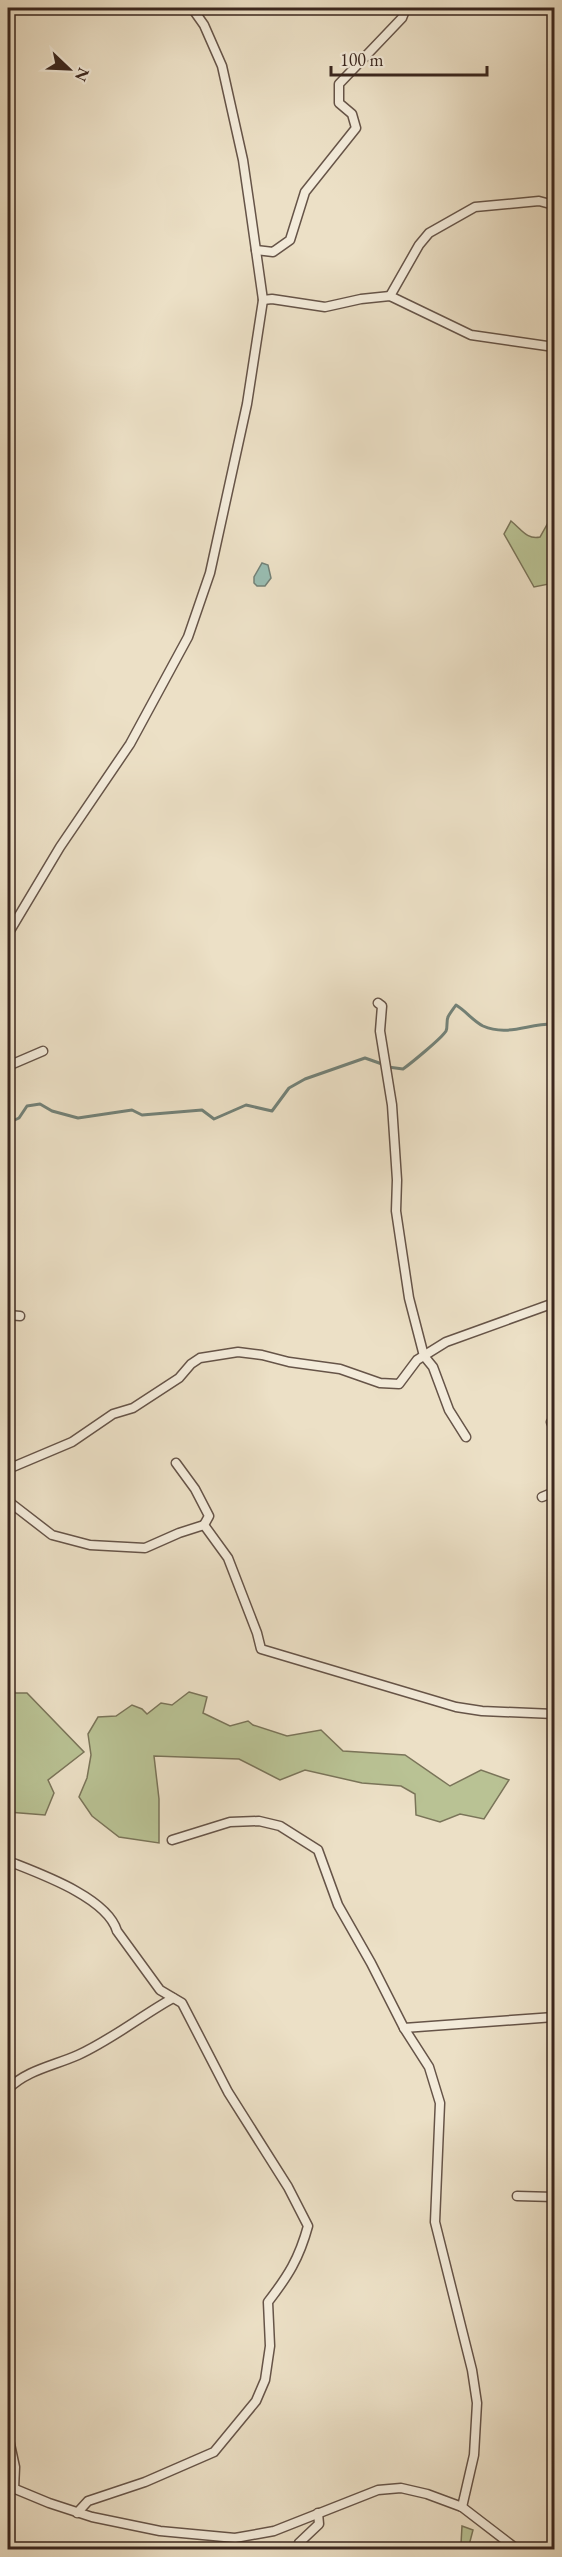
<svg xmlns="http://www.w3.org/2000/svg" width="562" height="2557" font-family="'EB Garamond',serif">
	<rect width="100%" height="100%" fill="#ece0c6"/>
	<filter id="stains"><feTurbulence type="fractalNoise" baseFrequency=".00333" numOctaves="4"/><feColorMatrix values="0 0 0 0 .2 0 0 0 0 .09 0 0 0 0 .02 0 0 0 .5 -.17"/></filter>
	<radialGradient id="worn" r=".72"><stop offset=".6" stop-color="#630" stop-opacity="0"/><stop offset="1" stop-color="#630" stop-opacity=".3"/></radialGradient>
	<g fill="#b9c294" stroke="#7a7459" stroke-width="1.5">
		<path d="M511 521C521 529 527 540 540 537L549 521 554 527V583L534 587 504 534Z"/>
		<path d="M8 1671 15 1693H27L84 1752 48 1780 54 1793 45 1815 8 1812Z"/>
		<path d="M189 1692 207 1697 203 1713 230 1726 248 1721 253 1725 287 1736 321 1730 343 1751 405 1755 450 1786 481 1770 509 1780 484 1819 460 1814 440 1822 416 1815 415 1794 401 1786 362 1783 305 1770 280 1780 239 1759 154 1756 159 1799V1843L119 1837 92 1816 79 1797 87 1778 91 1755 88 1734 98 1717 116 1716 132 1705 142 1709 147 1714 161 1703 172 1705Z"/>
		<path d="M462 2526 473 2530 468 2549H457L461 2544Z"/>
	</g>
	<path fill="#99bdb2" stroke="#738177" stroke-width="1.5" d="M262 563 268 565 271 578 265 586H257L254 583V577Z"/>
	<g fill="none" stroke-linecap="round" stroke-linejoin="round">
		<g stroke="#738177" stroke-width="3">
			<path d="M549 604 554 601"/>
			<path d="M388 1067 403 1069C410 1064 442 1038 446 1031 448 1027 446 1021 448 1017 450 1013 454 1008 456 1005 466 1011 473 1021 483 1026 508 1037 529 1023 554 1024"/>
			<path d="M8 1123 19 1118 27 1106 40 1104 52 1111 78 1118 132 1110 142 1115 202 1110 214 1119 246 1105 272 1111 289 1088 305 1079 365 1058 382 1064"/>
		</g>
		<g stroke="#665448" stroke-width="11">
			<g id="street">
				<path d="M256 250 273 252 290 240 305 192 356 128 352 114 339 103V84L402 18 406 8"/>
				<path d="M390 296 419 245 429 233 475 207 539 201 554 205"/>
				<path d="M263 300 272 299 325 307 361 299 390 296 471 335 554 347"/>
				<path d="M8 934 60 847 130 744 188 637 210 573 247 404 263 300 250 208 243 160 222 66 204 25 192 8"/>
				<path d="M378 1003 382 1006 380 1031 392 1105 397 1180 396 1211 409 1298 424 1356 433 1367 449 1410 466 1437"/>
				<path d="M8 1066 43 1051"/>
				<path d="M8 1315 20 1316"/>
				<path d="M551 1422 554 1429"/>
				<path d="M176 1463 195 1489 209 1516 204 1525"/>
				<path d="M8 1469 72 1442 113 1414 133 1408 179 1378 191 1364 200 1358 238 1352 262 1355 289 1362 340 1369 380 1383 399 1384 417 1360 446 1342 554 1303"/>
				<path d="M542 1497 554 1492"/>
				<path d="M8 1501 52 1535 90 1545 145 1548 179 1533 204 1525"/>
				<path d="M204 1525 228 1558 257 1633 261 1649 456 1707 482 1711 554 1714"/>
				<path d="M172 1840 230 1822 259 1821 280 1826 318 1850 338 1905 371 1963 404 2028 429 2067 440 2103 435 2222 472 2370 477 2403 474 2455 462 2507"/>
				<path d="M8 1861C38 1873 107 1897 117 1931L160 1990 182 2003 228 2092 288 2187 308 2226C299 2259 288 2276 268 2302L270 2346 265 2380 256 2401 214 2452 145 2482 88 2501 77 2513"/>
				<path d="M404 2028 554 2017"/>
				<path d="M8 2089C27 2070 53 2066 78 2055 111 2040 141 2016 173 1998"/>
				<path d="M517 2196 554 2197"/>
				<path d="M8 2435 15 2467 14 2489"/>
				<path d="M8 2486 49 2503 92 2517 160 2531 235 2538 274 2531 378 2490 401 2488 427 2494 462 2507 518 2550"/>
				<path d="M296 2550 299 2543 319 2524 318 2513"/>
			</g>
		</g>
		<use href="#street" stroke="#f3ebda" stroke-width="8"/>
	</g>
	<rect width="562" height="2557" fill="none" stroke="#ece0c6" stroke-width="30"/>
	<rect x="9" y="9" width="544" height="2539" fill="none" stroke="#3a261e" stroke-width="3"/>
	<rect x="15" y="15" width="532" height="2527" fill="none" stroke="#3a261e" stroke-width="1.5"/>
	<g transform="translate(69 69) rotate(113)" stroke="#f3ebda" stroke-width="4.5" paint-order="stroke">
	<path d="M0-4.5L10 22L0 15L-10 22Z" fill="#3a261e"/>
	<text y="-9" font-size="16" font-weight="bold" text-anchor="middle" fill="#3a261e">N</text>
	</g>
	<path d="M331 66v9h156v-9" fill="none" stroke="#3a261e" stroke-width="3"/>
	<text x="340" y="66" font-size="18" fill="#3a261e" stroke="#f3ebda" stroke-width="4.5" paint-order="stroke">100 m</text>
	<rect width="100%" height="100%" filter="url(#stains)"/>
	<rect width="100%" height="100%" fill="url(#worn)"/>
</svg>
